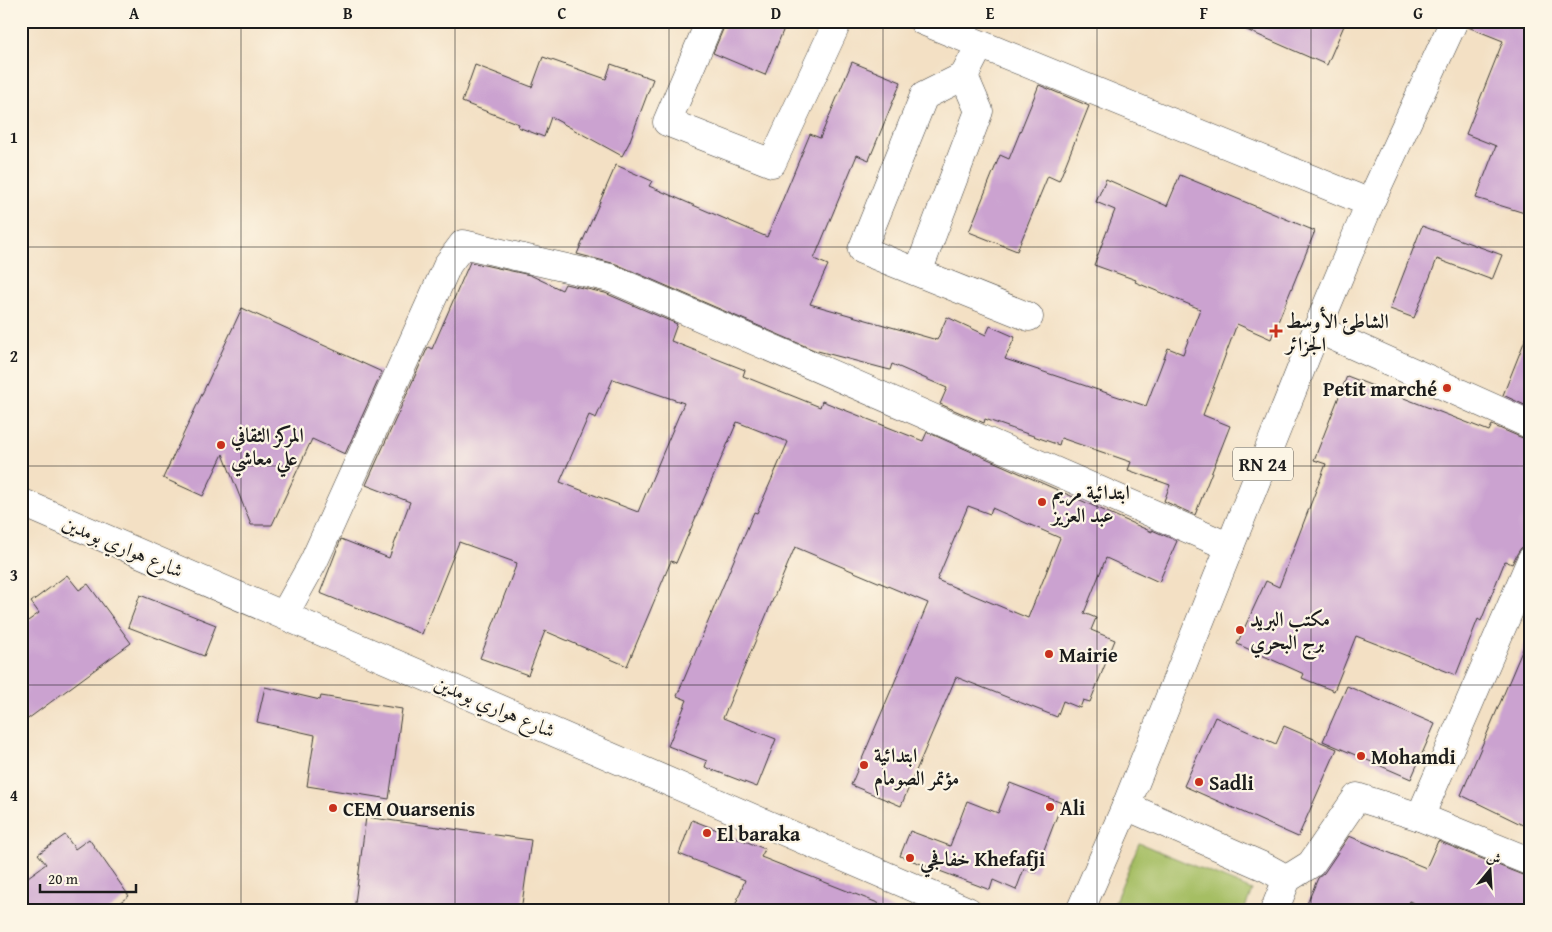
<svg xmlns="http://www.w3.org/2000/svg" width="1552" height="932" font-family="'Gentium Book Plus',Amiri,serif">
	<rect width="100%" height="100%" fill="#fcf5e5"/>
	<filter id="ink" filterUnits="userSpaceOnUse"><feTurbulence type="fractalNoise" baseFrequency=".02" numOctaves="2"/><feDisplacementMap in="SourceGraphic" scale="10" xChannelSelector="R" yChannelSelector="G"/><feConvolveMatrix kernelMatrix="1 2 1 2 8 2 1 2 1" color-interpolation-filters="sRGB"/></filter>
	<filter id="wash" filterUnits="userSpaceOnUse"><feTurbulence type="fractalNoise" baseFrequency=".0096" numOctaves="4" result="noise"/><feDisplacementMap in="SourceGraphic" scale="20" xChannelSelector="R" yChannelSelector="G"/><feGaussianBlur stdDeviation="1.12" result="paint"/><feColorMatrix in="noise" values="0 0 0 0 0 0 0 0 0 0 0 0 0 0 0 0 0 1.4 0 .05"/><feComposite in="paint" operator="in"/></filter>
	<g filter="url(#wash)">
		<rect width="100%" height="100%" fill="#f3e0c4"/>
		<path fill="#a5be64" stroke="#606d40" d="M1139 843 1252 890 1244 911H1111Z"/>
		<g id="blocks">
			<g fill="#cba2d0" fill-rule="evenodd">
				<path d="M725 21H787L765 75 713 53 724 27Z"/>
				<path d="M1226 21H1346L1327 65Z"/>
				<path d="M1469 21H1531V215L1476 198 1496 146 1466 134 1503 41 1468 27Z"/>
				<path d="M543 57 606 79 611 64 653 79 629 143 622 156 551 117 544 137 518 127 519 124 462 102 475 65 532 87Z"/>
				<path d="M852 62 901 82 869 160 857 155 814 259 828 265 810 304 937 340 947 317 986 335 990 326 1015 337 1005 359 1146 406 1168 348 1183 354 1200 309 1135 282 1136 280 1094 265 1115 210 1096 202 1106 179 1167 206 1180 175 1315 231 1271 339 1237 324 1203 415 1230 426 1195 515 1164 501 1170 485 1128 470 1131 462 1061 438 1059 445 985 419 984 423 940 404 947 388 892 364 890 370 814 350 616 264 577 254 616 165 652 181 649 186 767 237 810 134 820 138Z"/>
				<path d="M1039 85 1089 106 1059 181 1048 176 1017 251 969 232 1000 155 1009 159Z"/>
				<path d="M1422 226 1502 255 1492 280 1437 259 1414 318 1390 309Z"/>
				<path d="M470 262 530 275 562 290 565 284 605 293 677 324 671 341 745 370 743 376 820 407 822 401 923 441 927 432 1152 532V530L1177 541 1159 582 1106 558 1084 613 1096 618 1091 630 1115 640 1090 702 1083 700 1080 708 1063 701 1057 717 956 677 901 806 851 785 928 603 795 547 723 718 776 739 757 787 705 767 707 761 668 746 687 700 677 696 754 512 757 513 788 442 737 422 676 563 671 561 627 666 545 631 528 675 480 658 517 563 459 542 422 634 320 593 341 539 389 558 410 502 366 485 428 347 432 349ZM613 379 684 403 638 512 560 482 589 415 596 418ZM968 506 990 514 992 508 1060 538 1028 618 937 580Z"/>
				<path d="M242 308 382 372 345 454 312 439 272 525H251L223 454 203 496 163 478Z"/>
				<path d="M1529 330H1531V408L1503 395Z"/>
				<path d="M1347 376 1489 431 1492 425 1525 439 1531 440V545L1521 548 1517 554 1512 564 1505 561 1481 621 1478 619 1456 675 1356 636 1334 691 1302 678 1304 674 1237 644 1266 581 1279 587 1326 464 1314 460Z"/>
				<path d="M67 575 79 590 88 584 131 643 21 724V626L39 613 31 602Z"/>
				<path d="M140 595 216 625 204 656 128 627Z"/>
				<path d="M1531 630V829L1461 795Z"/>
				<path d="M1347 686 1435 724 1411 779 1323 741Z"/>
				<path d="M265 687 320 700 321 696 402 709 389 799 307 786 315 735 257 722Z"/>
				<path d="M1215 717 1276 744 1284 726 1337 749 1298 837 1184 786Z"/>
				<path d="M1010 783 1062 803 1035 873 1024 869 1016 890 993 880 990 890 900 856 910 831 950 846 967 801 998 813Z"/>
				<path d="M366 817 531 840 521 911H354Z"/>
				<path d="M692 820 765 849 761 857 893 909V911H733L745 880 679 854Z"/>
				<path d="M65 835 75 849 89 839 129 896 107 911H21V882L46 864 38 854Z"/>
				<path d="M1349 836 1426 868 1438 841 1525 876 1530 877 1531 911H1432L1409 901 1405 911H1304L1318 878 1324 873Z"/>
			</g>
		</g>
	</g>
	<g filter="url(#ink)">
		<use href="#blocks" fill-opacity="0" stroke="#3c3935" stroke-width="1"/>
		<g fill="none" stroke-linecap="round" stroke-linejoin="round">
			<g stroke="#3c3935" stroke-width="29">
				<g id="minor">
					<path d="M710 21 667 122 772 163 838 21"/>
					<path d="M923 21 1370 203"/>
					<path d="M980 45 964 76 924 96 862 250 1029 317"/>
					<path d="M918 272 979 111 964 76"/>
					<path d="M1317 329 1531 425"/>
					<path d="M284 615 314 561 448 264 463 244 610 278 1230 547"/>
					<path d="M1420 817 1531 560"/>
					<path d="M1287 879 1311 864 1357 797 1420 817 1531 862"/>
				</g>
			</g>
			<g stroke="#3c3935" stroke-width="29">
				<g id="major">
					<path d="M21 502 968 911"/>
					<path d="M1126 806 1267 868 1287 879 1274 911"/>
					<path d="M1080 911 1126 806 1317 329 1370 203 1454 21"/>
				</g>
			</g>
			<use href="#minor" stroke="#fff" stroke-width="28"/>
			<use href="#major" stroke="#fff" stroke-width="28"/>
		</g>
	</g>
	<path fill="none" stroke="#1c1c1c" stroke-width="1" stroke-opacity="0.55" d="M241 21V911M455 21V911M669 21V911M883 21V911M1097 21V911M1311 21V911M21 247H1531M21 466H1531M21 685H1531"/>
	<g fill="#c8321e" stroke="#fcf5e5" stroke-width="2">
		<path d="M1273.5 323.5h5v5h5v5h-5v5h-5v-5h-5v-5h5z"/>
		<circle cx="1447" cy="388" r="5"/>
		<circle cx="221" cy="445" r="5"/>
		<circle cx="1042" cy="502" r="5"/>
		<circle cx="1240" cy="630" r="5"/>
		<circle cx="1049" cy="654" r="5"/>
		<circle cx="1361" cy="756" r="5"/>
		<circle cx="864" cy="765" r="5"/>
		<circle cx="1199" cy="782" r="5"/>
		<circle cx="1050" cy="807" r="5"/>
		<circle cx="333" cy="808" r="5"/>
		<circle cx="707" cy="833" r="5"/>
		<circle cx="910" cy="858" r="5"/>
	</g>
	<g text-anchor="middle" dominant-baseline="central" stroke-width="4.5" stroke-linejoin="round" paint-order="stroke">
		<rect fill="#fcf5e5" stroke="#5f5d58" stroke-width="1" x="1233" y="447.5" width="60" height="33" rx="4"/>
		<g font-size="19" font-weight="bold" fill="#1c1c1c">
			<text x="1263" y="464">RN 24</text>
		</g>
		<g font-size="20" font-weight="bold" fill="#1c1c1c" stroke="#fcf5e5" text-anchor="start">
			<text x="1286" y="320">الشاطئ الأوسط<tspan x="1286" dy="23">الجزائر</tspan></text>
			<text x="1437" y="388" text-anchor="end">Petit marché</text>
			<text x="231" y="434">المركز الثقافي<tspan x="231" dy="23">علي معاشي</tspan></text>
			<text x="1052" y="491">ابتدائية مريم<tspan x="1052" dy="23">عبد العزيز</tspan></text>
			<text x="1250" y="618">مكتب البريد<tspan x="1250" dy="23">برج البحري</tspan></text>
			<text x="1059" y="654">Mairie</text>
			<text x="874" y="754">ابتدائية<tspan x="874" dy="23">مؤتمر الصومام</tspan></text>
			<text x="1371" y="756">Mohamdi</text>
			<text x="1209" y="782">Sadli</text>
			<text x="1060" y="807">Ali</text>
			<text x="343" y="808">CEM Ouarsenis</text>
			<text x="717" y="833">El baraka</text>
			<text x="920" y="858">خفافجي Khefafji</text>
		</g>
		<g font-size="20" fill="#1c1c1c" stroke="#fcf5e5">
			<text transform="translate(123 546) rotate(23)">شارع هواري بومدين</text>
			<text transform="translate(495 706) rotate(23)">شارع هواري بومدين</text>
		</g>
	</g>
	<rect width="1552" height="932" fill="none" stroke="#fcf5e5" stroke-width="55"/>
	<g transform="translate(1490 870) rotate(18)" stroke="#fcf5e5" stroke-width="4" paint-order="stroke">
	<path d="M0-4L9 19L0 12L-9 19Z" fill="#1c1c1c"/>
	<text y="-8" font-size="14" font-weight="bold" text-anchor="middle" fill="#1c1c1c">ش</text>
	</g>
	<path d="M40 884v8h96v-8" fill="none" stroke="#1c1c1c" stroke-width="2.5"/>
	<text x="48" y="884" font-size="15" fill="#1c1c1c" stroke="#fcf5e5" stroke-width="4" paint-order="stroke">20 m</text>
	<rect x="28" y="28" width="1496" height="876" fill="none" stroke="#1c1c1c" stroke-width="2"/>
	<g font-size="16" text-anchor="middle" font-weight="bold" fill="#1c1c1c">
		<text x="134" y="19">A</text>
		<text x="348" y="19">B</text>
		<text x="562" y="19">C</text>
		<text x="776" y="19">D</text>
		<text x="990" y="19">E</text>
		<text x="1204" y="19">F</text>
		<text x="1418" y="19">G</text>
		<text x="14" y="143">1</text>
		<text x="14" y="362">2</text>
		<text x="14" y="581">3</text>
		<text x="14" y="801">4</text>
	</g>
</svg>
